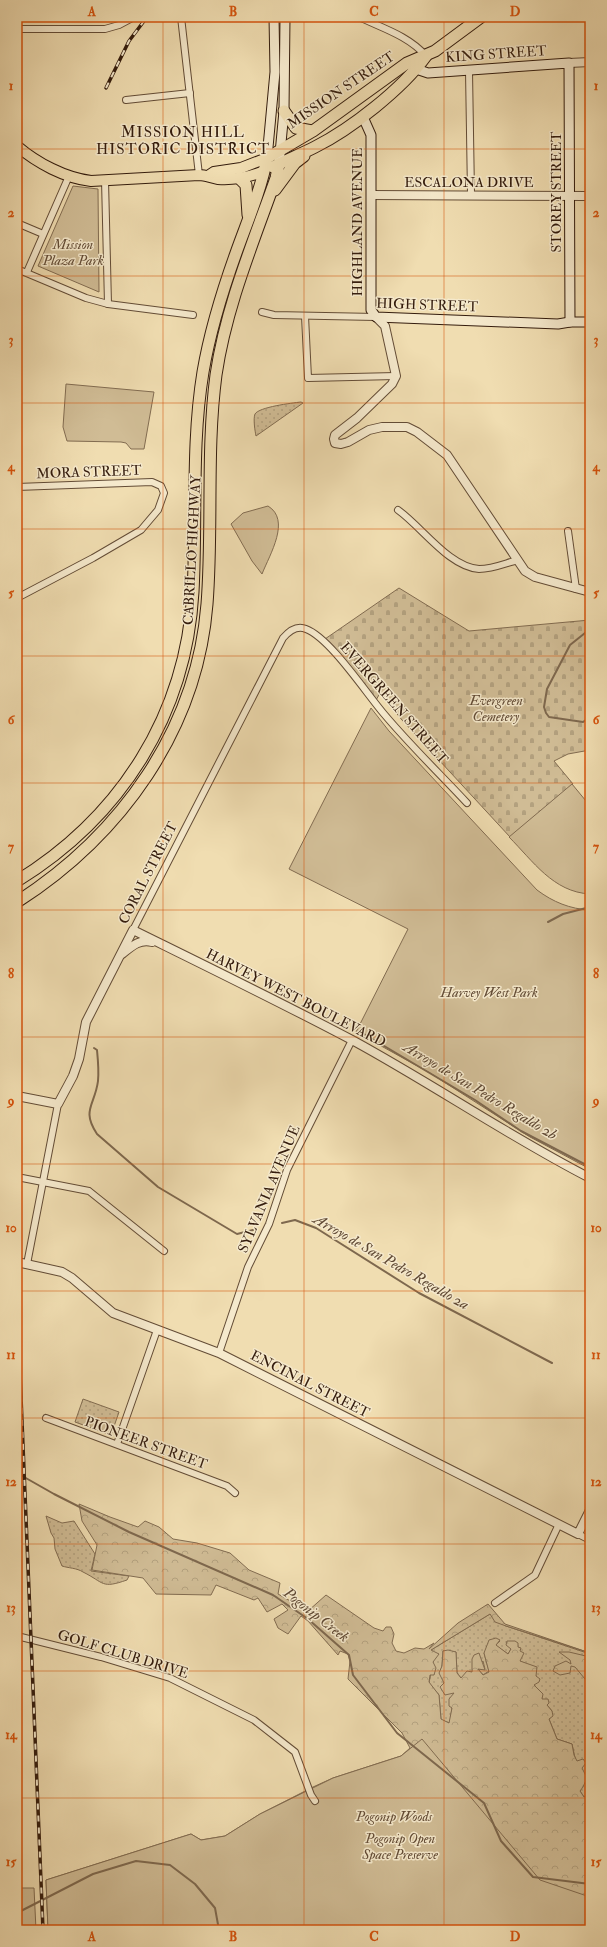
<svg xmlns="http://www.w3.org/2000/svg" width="607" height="1947" font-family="'IM FELL Double Pica',serif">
	<defs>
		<pattern id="grass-dots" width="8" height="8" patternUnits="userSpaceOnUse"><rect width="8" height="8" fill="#d0bc95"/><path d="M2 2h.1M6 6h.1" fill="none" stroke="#b3a17f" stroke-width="1.8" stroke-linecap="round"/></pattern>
		<pattern id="forest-crowns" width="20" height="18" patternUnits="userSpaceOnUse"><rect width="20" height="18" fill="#d0bc95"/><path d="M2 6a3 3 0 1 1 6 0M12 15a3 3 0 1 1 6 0" fill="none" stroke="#b3a17f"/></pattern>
		<pattern id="cemetery-stones" width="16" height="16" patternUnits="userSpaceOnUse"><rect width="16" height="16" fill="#d0bc95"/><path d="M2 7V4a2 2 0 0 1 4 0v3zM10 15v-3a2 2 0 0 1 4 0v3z" fill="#b3a17f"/></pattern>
	</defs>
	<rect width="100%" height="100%" fill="#f0ddb1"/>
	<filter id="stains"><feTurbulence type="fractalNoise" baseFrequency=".005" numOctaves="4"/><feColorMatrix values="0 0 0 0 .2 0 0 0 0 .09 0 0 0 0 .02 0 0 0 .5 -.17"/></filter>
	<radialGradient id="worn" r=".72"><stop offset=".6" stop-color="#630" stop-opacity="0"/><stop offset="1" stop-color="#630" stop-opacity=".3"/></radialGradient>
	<g fill="url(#grass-dots)" stroke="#826c51">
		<path d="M301 402 303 403 256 436C255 431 253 419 255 414 259 407 292 403 301 402Z"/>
		<path d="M83 1399 119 1412 111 1435 75 1422Z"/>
		<path d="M46 1516 62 1523 74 1521 95 1554 91 1571 129 1576 127 1580C101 1589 105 1583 83 1572 77 1568 68 1568 62 1566L55 1549 54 1538 51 1533Z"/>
		<path d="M490 1614 506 1626 590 1654V1797L589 1794 584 1797 580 1791 581 1789C579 1773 575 1759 572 1744L557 1739 549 1719 552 1711 542 1699 534 1684 536 1676 532 1667 520 1661 511 1649 508 1654 495 1645 500 1641 484 1653 489 1671 483 1675 478 1669H485L483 1661 472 1672 461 1678 457 1673 456 1652 443 1651 442 1666 440 1673 454 1692 450 1723 441 1720 439 1695 429 1683 433 1662 431 1650Z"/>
	</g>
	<g fill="url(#forest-crowns)" stroke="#826c51">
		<path d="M79 1504 110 1517 138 1527 145 1521 159 1527 173 1539 197 1543 230 1553 249 1570 280 1583 278 1594 308 1611 326 1595 374 1628 383 1631 386 1627H391L394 1634 392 1643 396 1651 404 1653 415 1648 424 1649 434 1643 429 1649 458 1623 488 1604 505 1624 590 1653 506 1626 495 1622 490 1614 431 1650 439 1654 433 1662 436 1668 434 1675H430L429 1682 439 1695 441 1719 449 1723 452 1708 449 1706V1699L454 1693 445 1695 440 1687 444 1683 439 1673 442 1666 443 1651 448 1650 456 1652 457 1673 461 1678 467 1671 472 1672V1659L474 1655 479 1653 485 1670 478 1669 483 1675 489 1672 484 1653 489 1640 496 1638 500 1640 496 1645 508 1654 511 1649 506 1645 507 1641H515L518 1643V1647L521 1648 520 1651 524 1653 520 1661 537 1667 536 1676 540 1679 539 1682 534 1685 543 1694 542 1699H548L549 1703 547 1705 552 1711 553 1716 549 1719 557 1739 572 1744 574 1755 577 1761 583 1759 586 1763 582 1768 587 1778 583 1787 580 1791 584 1797 589 1793 590 1797V1930H48L46 1880 191 1834 201 1840 225 1836 260 1814 313 1787 333 1778 401 1756 410 1748 402 1733 348 1679 350 1661 348 1654 340 1651 338 1655 308 1621 301 1616 288 1634 278 1628 274 1619 288 1610 282 1604 267 1612 258 1598 254 1600 216 1585 211 1595 156 1594 143 1578 92 1570 97 1545 82 1521Z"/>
		<path d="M559 1652H569L590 1657V1685L575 1667 571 1666 570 1673 560 1675 553 1671 555 1666 566 1661 571 1664 570 1660Z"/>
	</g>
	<path fill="url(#cemetery-stones)" stroke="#826c51" d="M399 588 469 631 590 620V665L587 677 590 680V750L568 754 554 761 573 784 510 837 402 720 380 693 375 702 325 639Z"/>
	<g fill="#d0bc95" stroke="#826c51">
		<path d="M73 186 98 189 99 292 38 266Z"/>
		<path d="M66 384 154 392 144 449H131L126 443 121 442 67 441 63 427Z"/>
		<path d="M268 506C291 520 270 554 262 574L252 561 231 524 243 513Z"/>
		<path d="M371 708 389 731 537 890C553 902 570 909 590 910V1169L530 1137 430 1073 356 1032 408 929 289 869Z"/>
		<path d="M572 784 586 801H590V894C553 892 533 861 509 837Z"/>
		<path d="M422 1739 540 1880 590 1897V1930H48L46 1880 191 1834 201 1840 225 1836 260 1814 333 1778 401 1756Z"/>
		<path d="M17 1888H34L36 1930H17Z"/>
	</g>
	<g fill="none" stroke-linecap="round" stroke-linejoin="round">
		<g stroke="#7e684e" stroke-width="2">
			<path d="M590 629 570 645 547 689 544 707 546 713 549 717 583 722 590 717"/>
			<path d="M548 922 563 914 590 907"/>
			<path d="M359 1031 475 1100 521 1131 590 1167"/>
			<path d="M94 1048 97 1050C98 1060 99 1071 98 1081 95 1105 81 1110 97 1134L158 1187 237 1234 253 1230"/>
			<path d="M282 1223 295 1220 316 1228 419 1293 552 1363"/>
			<path d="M17 1473 54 1494 129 1532 273 1595 308 1619 349 1655 353 1675 397 1733 484 1803 501 1841 533 1877 590 1884"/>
			<path d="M17 1913 93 1874 136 1861 170 1865 195 1884 215 1908 219 1930"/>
		</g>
		<g stroke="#634c36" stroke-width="8">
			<g id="minor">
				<path d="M181 17 199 175"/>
				<path d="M359 17C382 28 409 36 426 56"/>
				<path d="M17 29H105L119 25 134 17"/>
				<path d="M469 71 471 194"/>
				<path d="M126 100 190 93"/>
				<path d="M105 180 108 304"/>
				<path d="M17 223 43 234"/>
				<path d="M17 269 86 298 108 304 193 315"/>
				<path d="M27 272 69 176"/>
				<path d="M262 312 274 315 376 317"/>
				<path d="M305 316 308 378 396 376"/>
				<path d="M17 487 152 482 161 486 164 493 158 510 141 530 93 558 17 598"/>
				<path d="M398 510C422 527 449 567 479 569 493 569 506 563 518 560"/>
				<path d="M568 531 576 589"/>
				<path d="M133 930 283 638C289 631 297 625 306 629 330 638 366 693 384 714 410 745 440 774 467 803"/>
				<path d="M17 1177 89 1191 164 1251"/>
				<path d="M27 1264 58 1104"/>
				<path d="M219 1353 248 1267 269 1224 287 1170 352 1040"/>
				<path d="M46 1418 227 1486 235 1493"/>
				<path d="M117 1444 157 1330"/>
				<path d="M578 1534 590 1540"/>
				<path d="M495 1603 535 1575 559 1524"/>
				<path d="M17 1636 101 1657 170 1678 254 1720 295 1752 311 1795 315 1801"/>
				<path d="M17 1708H18"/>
			</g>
		</g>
		<g stroke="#634c36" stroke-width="10">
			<g id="tertiary">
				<path d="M569 63 590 62"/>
				<path d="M371 195 590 196"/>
				<path d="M376 317 385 326 396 376 392 384 357 418 335 435 334 439 335 443 341 444 348 442 369 430 382 427H407L417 432 447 455 525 571 535 577 590 592"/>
				<path d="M122 954C132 946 139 939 152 942"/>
				<path d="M17 1096 58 1104 73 1076 79 1059 86 1022 133 930C206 966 280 1002 352 1040 433 1084 508 1136 590 1178"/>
				<path d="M17 1262 62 1272 72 1278 113 1313 219 1353 578 1534 590 1510"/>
			</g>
		</g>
		<g stroke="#341c0d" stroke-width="11">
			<g id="secondary">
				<path d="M412 66 416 69 428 73 569 63 570 322"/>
				<path d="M363 117 371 135V310L376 317 558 324 570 322H590"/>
				<path d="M267 158 275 72 274 17"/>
				<path d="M279 164 284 111 285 17"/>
			</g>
		</g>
		<g stroke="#341c0d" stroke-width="12">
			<g id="primary">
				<path d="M17 146C37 163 65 178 91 181L199 175C206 175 211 178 218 179 234 180 250 177 264 171"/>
				<path d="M208 176 214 172 241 168 267 158"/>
			</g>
		</g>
		<g stroke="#341c0d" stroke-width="13">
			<g id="trunk">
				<path d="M284 111 296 128 312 131"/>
				<path d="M273 167C287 160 301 154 315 147 351 129 402 89 426 56"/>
				<path d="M239 178 246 185 248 215"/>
				<path d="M275 190 295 163 304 156"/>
				<path d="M17 881C121 817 186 715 193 592 197 519 191 445 203 372 210 331 222 292 236 253 247 222 261 190 267 158L313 131 407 63 435 51 481 17"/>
				<path d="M17 902C121 835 197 730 207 604 213 528 206 451 216 375 226 307 253 243 276 178L279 164"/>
			</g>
		</g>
		<use href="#minor" stroke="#f5e9cc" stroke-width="6"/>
		<use href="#tertiary" stroke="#f5e9cc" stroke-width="8"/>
		<use href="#secondary" stroke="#f5e9cc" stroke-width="9"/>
		<use href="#primary" stroke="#f0ddb1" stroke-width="10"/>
		<use href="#trunk" stroke="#f0ddb1" stroke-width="11"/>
		<g stroke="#341c0d" stroke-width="3.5">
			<g id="rail">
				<path d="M106 88 129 41 147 17"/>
				<path d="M17 1300 43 1930"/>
			</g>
		</g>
		<use href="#rail" stroke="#f5e9cc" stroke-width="2" stroke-dasharray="6" stroke-linecap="butt"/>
	</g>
	<path fill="none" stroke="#d6530c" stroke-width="1" stroke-opacity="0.55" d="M163 17V1930M304 17V1930M444 17V1930M17 149H590M17 276H590M17 403H590M17 529H590M17 656H590M17 783H590M17 910H590M17 1037H590M17 1164H590M17 1291H590M17 1418H590M17 1544H590M17 1671H590M17 1798H590"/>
	<g text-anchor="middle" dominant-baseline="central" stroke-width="3" stroke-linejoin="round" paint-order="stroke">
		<g font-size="14" fill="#341c0d" stroke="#f5e9cc">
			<text transform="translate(496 54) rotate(-4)">KING STREET</text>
			<text transform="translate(341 90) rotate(-34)">MISSION STREET</text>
			<text x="469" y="182">ESCALONA DRIVE</text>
			<text transform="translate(556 192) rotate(-90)">STOREY STREET</text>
			<text transform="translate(357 222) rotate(-90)">HIGHLAND AVENUE</text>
			<text transform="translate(427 305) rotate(2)">HIGH STREET</text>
			<text transform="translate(89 472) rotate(-2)">MORA STREET</text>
			<text transform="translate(192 550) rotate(-87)">CABRILLO HIGHWAY</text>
			<text transform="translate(394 703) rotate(49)">EVERGREEN STREET</text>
			<text transform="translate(148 873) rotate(-63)">CORAL STREET</text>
			<text transform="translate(296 998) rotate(27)">HARVEY WEST BOULEVARD</text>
			<text transform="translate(269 1189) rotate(-67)">SYLVANIA AVENUE</text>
			<text transform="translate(310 1384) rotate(27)">ENCINAL STREET</text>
			<text transform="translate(146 1443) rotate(20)">PIONEER STREET</text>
			<text transform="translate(123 1654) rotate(17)">GOLF CLUB DRIVE</text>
		</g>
		<g font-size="14" font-style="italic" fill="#634c36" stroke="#f5e9cc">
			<text x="73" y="244">Mission<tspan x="73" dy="16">Plaza Park</tspan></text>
			<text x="496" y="700">Evergreen<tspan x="496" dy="16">Cemetery</tspan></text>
			<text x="489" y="992">Harvey West Park</text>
			<text x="394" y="1816">Pogonip Woods</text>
			<text x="400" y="1838">Pogonip Open<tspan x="400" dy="16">Space Preserve</tspan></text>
		</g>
		<g font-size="15" letter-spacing="1" fill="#341c0d" stroke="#f5e9cc">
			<text x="183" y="132">MISSION HILL<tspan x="183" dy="17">HISTORIC DISTRICT</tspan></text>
		</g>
		<g font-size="15" font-style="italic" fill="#5f4833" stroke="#f5e9cc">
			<text transform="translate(480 1091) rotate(31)">Arroyo de San Pedro Regaldo 2b</text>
			<text transform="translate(391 1262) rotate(30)">Arroyo de San Pedro Regaldo 2a</text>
			<text transform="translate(316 1615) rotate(38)">Pogonip Creek</text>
		</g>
	</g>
	<rect width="607" height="1947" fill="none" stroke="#f0ddb1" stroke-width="44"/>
	<rect x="22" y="22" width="563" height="1903" fill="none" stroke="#d6530c" stroke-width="1.5"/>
	<g font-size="13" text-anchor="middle" font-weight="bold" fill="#d6530c">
		<text x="92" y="16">A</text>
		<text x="233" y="16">B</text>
		<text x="374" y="16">C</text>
		<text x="515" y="16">D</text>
		<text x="11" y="90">1</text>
		<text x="596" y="90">1</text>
		<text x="11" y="217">2</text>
		<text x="596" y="217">2</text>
		<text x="11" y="344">3</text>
		<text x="596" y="344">3</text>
		<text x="11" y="471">4</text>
		<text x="596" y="471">4</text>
		<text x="11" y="597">5</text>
		<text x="596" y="597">5</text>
		<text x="11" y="724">6</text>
		<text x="596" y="724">6</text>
		<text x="11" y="851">7</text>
		<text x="596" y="851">7</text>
		<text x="11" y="978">8</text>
		<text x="596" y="978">8</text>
		<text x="11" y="1105">9</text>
		<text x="596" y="1105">9</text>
		<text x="11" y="1232">10</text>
		<text x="596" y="1232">10</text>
		<text x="11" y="1359">11</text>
		<text x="596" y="1359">11</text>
		<text x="11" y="1486">12</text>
		<text x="596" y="1486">12</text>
		<text x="11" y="1612">13</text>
		<text x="596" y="1612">13</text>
		<text x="11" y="1739">14</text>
		<text x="596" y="1739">14</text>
		<text x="11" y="1866">15</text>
		<text x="596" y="1866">15</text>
		<text x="92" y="1941">A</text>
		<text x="233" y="1941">B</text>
		<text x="374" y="1941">C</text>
		<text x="515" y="1941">D</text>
	</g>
	<rect width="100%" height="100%" filter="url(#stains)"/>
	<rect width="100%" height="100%" fill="url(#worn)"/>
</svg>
